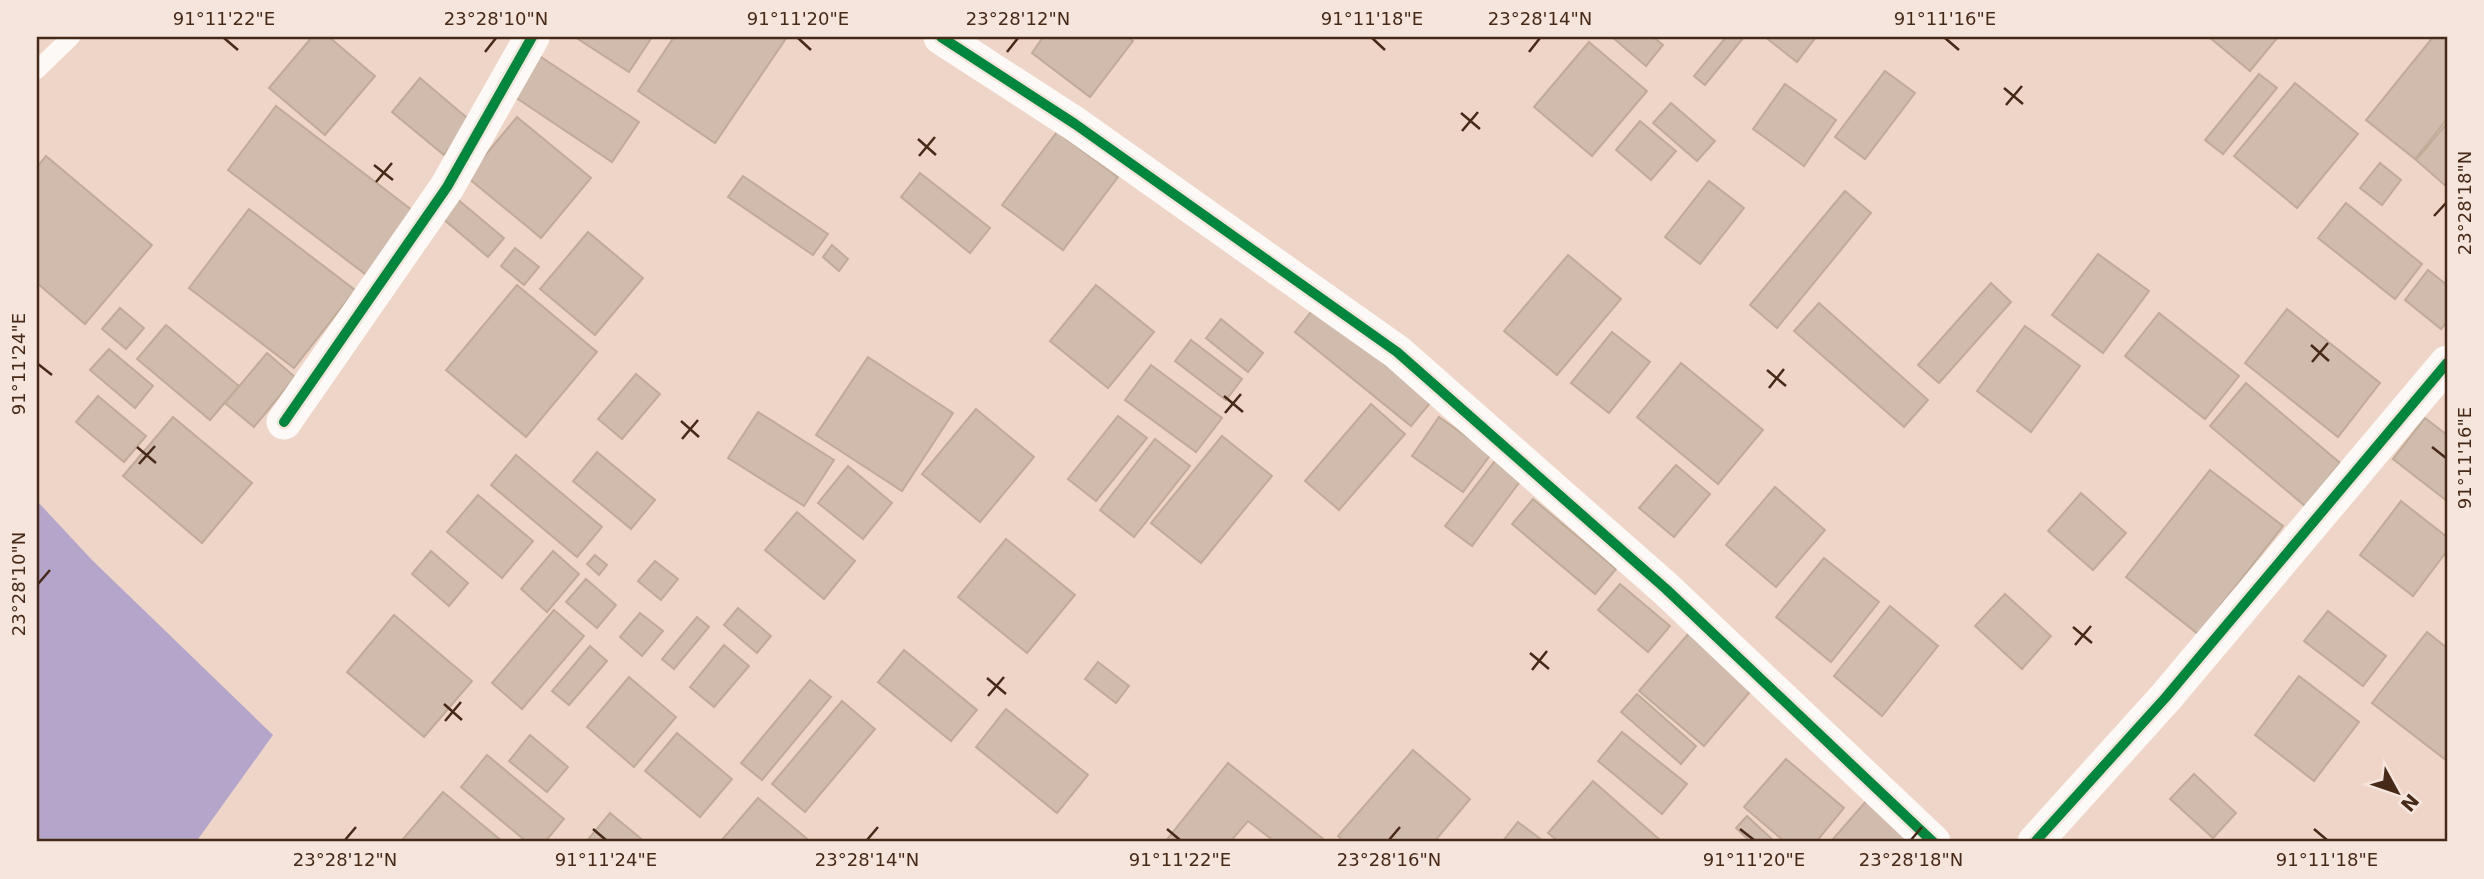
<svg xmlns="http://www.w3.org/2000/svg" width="2484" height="879" font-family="'DejaVu Sans',sans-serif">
	<rect width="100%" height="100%" fill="#efd5c7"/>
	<path fill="#b4a6ca" d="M37 501 92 560 273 735 196 842H37Z"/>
	<g fill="#d0bbac" stroke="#c1ab98" stroke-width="2">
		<path d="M312 37H329L375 76 325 135 269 88Z"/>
		<path d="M575 37H652L629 72Z"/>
		<path d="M674 37H787L715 143 638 91Z"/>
		<path d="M1043 37H1128L1133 41 1090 97 1032 53Z"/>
		<path d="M1612 37H1653L1663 45 1646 66Z"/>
		<path d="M1726 37H1744L1705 85 1694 76Z"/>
		<path d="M1765 37H1816L1797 62Z"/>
		<path d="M2209 37H2278L2250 71Z"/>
		<path d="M2433 37H2447V119L2415 159 2366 120Z"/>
		<path d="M1589 42 1647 91 1592 156 1534 107Z"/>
		<path d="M535 53 639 122 612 162 509 93Z"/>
		<path d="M1885 71 1915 93 1865 159 1835 137Z"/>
		<path d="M2259 74 2277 88 2223 154 2205 140Z"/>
		<path d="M420 78 472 122 444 155 392 112Z"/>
		<path d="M2295 83 2358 134 2297 208 2234 156Z"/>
		<path d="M1785 84 1836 120 1804 166 1753 129Z"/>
		<path d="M1671 103 1715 141 1697 161 1653 123Z"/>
		<path d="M276 106 421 217 373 280 228 170Z"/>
		<path d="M517 117 591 178 541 238 467 177Z"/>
		<path d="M1640 121 1676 151 1651 180 1616 150Z"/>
		<path d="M2447 123V187L2416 160Z"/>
		<path d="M1057 132 1118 177 1063 250 1002 205Z"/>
		<path d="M46 156 152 245 85 324 37 283V167Z"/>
		<path d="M2380 163 2401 180 2382 205 2360 188Z"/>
		<path d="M920 173 990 228 970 253 901 197Z"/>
		<path d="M743 176 828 234 813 255 728 197Z"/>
		<path d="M1709 181 1744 208 1700 264 1665 237Z"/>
		<path d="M1845 191 1871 213 1777 328 1750 305Z"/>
		<path d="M456 198 504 238 488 257 441 217Z"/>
		<path d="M2346 203 2422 264 2395 299 2318 238Z"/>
		<path d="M249 209 355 290 294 368 189 288Z"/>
		<path d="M588 232 643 278 595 335 540 289Z"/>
		<path d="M832 245 848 259 839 271 823 257Z"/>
		<path d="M515 248 539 267 524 285 501 266Z"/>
		<path d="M2098 254 2149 291 2103 353 2052 315Z"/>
		<path d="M1568 255 1621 299 1557 375 1504 331Z"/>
		<path d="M2428 270 2447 285V322L2441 329 2405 300Z"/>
		<path d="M1991 283 2011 302 1939 383 1918 365Z"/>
		<path d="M517 285 597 352 526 437 446 370Z"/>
		<path d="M1096 285 1154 332 1108 388 1050 341Z"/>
		<path d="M1819 303 1928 400 1904 427 1794 331Z"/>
		<path d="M1315 307 1431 402 1411 426 1295 332Z"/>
		<path d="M120 308 144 328 126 349 102 329Z"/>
		<path d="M2287 309 2380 383 2338 437 2245 363Z"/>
		<path d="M2159 313 2239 376 2205 419 2125 356Z"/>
		<path d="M1221 319 1263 353 1248 372 1206 338Z"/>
		<path d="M166 325 239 386 210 420 137 359Z"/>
		<path d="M2025 326 2080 366 2031 432 1977 391Z"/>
		<path d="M1612 332 1650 362 1609 413 1571 383Z"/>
		<path d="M1191 340 1242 379 1226 400 1175 361Z"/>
		<path d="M109 349 153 386 135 408 90 370Z"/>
		<path d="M267 353 295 377 254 427 225 403Z"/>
		<path d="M868 357 953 413 902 491 816 435Z"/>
		<path d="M1681 363 1763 430 1718 484 1637 417Z"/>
		<path d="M1151 365 1222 418 1196 452 1125 400Z"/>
		<path d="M636 374 660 394 622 439 598 419Z"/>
		<path d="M2246 383 2340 463 2305 506 2210 426Z"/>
		<path d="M98 396 146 436 124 462 76 422Z"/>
		<path d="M1371 404 1405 434 1339 510 1305 481Z"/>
		<path d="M976 409 1034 457 980 522 922 474Z"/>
		<path d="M758 412 834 460 804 506 728 458Z"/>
		<path d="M1118 416 1147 438 1096 501 1068 479Z"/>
		<path d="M173 417 252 483 202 543 123 476Z"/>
		<path d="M1439 417 1491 454 1463 492 1412 456Z"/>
		<path d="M2425 418 2447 435V501L2393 459Z"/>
		<path d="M1222 436 1272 476 1201 563 1151 523Z"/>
		<path d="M1155 439 1190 466 1134 537 1100 510Z"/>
		<path d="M597 452 655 500 631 529 573 481Z"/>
		<path d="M516 455 602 527 577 557 491 485Z"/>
		<path d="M1498 457 1524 476 1472 546 1445 526Z"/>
		<path d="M1676 465 1710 494 1674 537 1639 508Z"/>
		<path d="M848 466 892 503 863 539 818 503Z"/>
		<path d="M2210 470 2283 526 2198 634 2126 577Z"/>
		<path d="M1775 487 1825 530 1776 587 1726 545Z"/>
		<path d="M2081 493 2126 533 2093 570 2048 531Z"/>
		<path d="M478 495 533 541 502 578 447 532Z"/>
		<path d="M1533 499 1616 569 1595 594 1512 524Z"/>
		<path d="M2401 501 2447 537V551L2413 596 2360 555Z"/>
		<path d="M797 512 855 561 824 599 765 550Z"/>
		<path d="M1006 539 1075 595 1027 653 958 597Z"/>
		<path d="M431 551 468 583 449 606 412 574Z"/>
		<path d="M553 551 579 574 547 612 521 589Z"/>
		<path d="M595 555 607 565 599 575 587 564Z"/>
		<path d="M1824 558 1879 602 1831 662 1776 617Z"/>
		<path d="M655 561 678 579 661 600 638 581Z"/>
		<path d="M586 579 616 605 597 628 566 602Z"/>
		<path d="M1620 584 1670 626 1648 652 1598 610Z"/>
		<path d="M2005 594 2051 636 2022 669 1975 626Z"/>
		<path d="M1890 606 1938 646 1882 716 1834 676Z"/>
		<path d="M738 608 771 636 757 653 724 625Z"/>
		<path d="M554 610 584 636 522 709 492 683Z"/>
		<path d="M2328 611 2386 656 2363 686 2304 641Z"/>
		<path d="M640 613 663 631 642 656 620 637Z"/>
		<path d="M394 615 472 681 424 737 347 672Z"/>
		<path d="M697 617 709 627 674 669 662 659Z"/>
		<path d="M1690 632 1754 687 1704 746 1639 691Z"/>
		<path d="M2427 632 2447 648V761L2372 703Z"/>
		<path d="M724 645 749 666 714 707 690 687Z"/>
		<path d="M590 646 607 661 569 705 552 691Z"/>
		<path d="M904 650 977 710 951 741 878 682Z"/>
		<path d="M1098 662 1129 686 1116 703 1085 679Z"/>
		<path d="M2299 676 2359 722 2314 781 2255 735Z"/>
		<path d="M629 677 676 717 634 767 587 727Z"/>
		<path d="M810 680 831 697 762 780 741 763Z"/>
		<path d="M1637 694 1696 746 1681 764 1621 712Z"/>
		<path d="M842 701 875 729 805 812 772 784Z"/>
		<path d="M1006 709 1088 775 1057 813 976 747Z"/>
		<path d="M1622 732 1687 784 1662 814 1598 761Z"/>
		<path d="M677 733 732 779 700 817 645 771Z"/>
		<path d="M530 735 568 767 547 792 509 761Z"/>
		<path d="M1413 750 1470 799 1434 842H1344L1338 836Z"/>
		<path d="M487 755 564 819 545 842H527L461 787Z"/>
		<path d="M1786 759 1844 808 1816 842H1785L1744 807Z"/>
		<path d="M1228 763 1327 842H1275L1248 821 1230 842H1165Z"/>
		<path d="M2194 774 2236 813 2213 838 2170 799Z"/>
		<path d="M1593 781 1660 840 1659 842H1559L1548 833Z"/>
		<path d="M443 792 503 842H407L403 839Z"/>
		<path d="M758 798 811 842H720Z"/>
		<path d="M1868 799 1911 836 1905 842H1837L1833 839Z"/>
		<path d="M610 813 645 842H586Z"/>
		<path d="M1747 816 1774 841 1772 842H1751L1736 828Z"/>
		<path d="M1518 822 1542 840 1540 842H1502Z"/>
	</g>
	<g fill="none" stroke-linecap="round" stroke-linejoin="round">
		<path stroke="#fdf9f7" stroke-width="18" d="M37 70 71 37"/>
		<g stroke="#fdf9f7" stroke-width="35">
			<path d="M941 37 1075 124 1397 352 1666 589 1933 842"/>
			<path d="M284 422 447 187 532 37"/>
			<path d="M2035 842 2166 697 2447 363"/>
		</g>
		<g stroke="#f5e5dc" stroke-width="15">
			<g id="cycleway">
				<path d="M941 37 1075 124 1397 352 1666 589 1933 842"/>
				<path d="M284 422 447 187 532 37"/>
				<path d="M2035 842 2166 697 2447 363"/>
			</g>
		</g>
		<use href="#cycleway" stroke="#00873e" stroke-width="10"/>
	</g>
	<path fill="none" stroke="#472918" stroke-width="2.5" d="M224 38 238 50M798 38 811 50M1372 38 1385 50M1945 38 1959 50M485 52 496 38M1007 52 1018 38M1529 52 1540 38M2004 88 2023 104M2006 105 2022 86M1461 113 1480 129M1462 131 1478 112M918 139 936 155M919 156 935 137M374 165 393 180M376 182 392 163M2434 216 2446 203M2311 345 2329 361M2312 362 2328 343M38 364 52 375M1767 370 1786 386M1769 388 1784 369M1224 396 1243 412M1225 413 1241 394M681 421 699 437M682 439 698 420M137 447 156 463M2432 447 2446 458M139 464 155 446M38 584 50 570M2073 627 2092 643M2075 645 2091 626M1530 653 1549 669M1532 670 1547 651M987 678 1006 694M988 696 1004 677M444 704 462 720M445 721 461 702M593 829 606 840M1167 829 1180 840M1740 829 1754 840M2314 829 2327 840M345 840 356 827M867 840 878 827M1389 840 1400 827M1911 840 1922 827"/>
	<rect width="2484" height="879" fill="none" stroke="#f5e5dc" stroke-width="77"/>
	<g transform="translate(2397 792) rotate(130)" stroke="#f5e5dc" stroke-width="5" paint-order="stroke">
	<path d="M0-5L12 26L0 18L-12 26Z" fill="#472918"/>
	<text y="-10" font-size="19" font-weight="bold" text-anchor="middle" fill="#472918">N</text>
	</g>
	<rect x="38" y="38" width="2408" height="802" fill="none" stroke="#472918" stroke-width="2.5"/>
	<g font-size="18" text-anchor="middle" fill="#472918">
		<text x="224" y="25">91°11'22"E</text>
		<text x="496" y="25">23°28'10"N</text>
		<text x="798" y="25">91°11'20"E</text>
		<text x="1018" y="25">23°28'12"N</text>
		<text x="1372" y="25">91°11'18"E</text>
		<text x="1540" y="25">23°28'14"N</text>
		<text x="1945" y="25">91°11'16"E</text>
		<text transform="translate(2465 203) rotate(-90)" y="6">23°28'18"N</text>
		<text transform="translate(19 364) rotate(-90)" y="6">91°11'24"E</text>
		<text transform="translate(2465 458) rotate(-90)" y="6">91°11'16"E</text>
		<text transform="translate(19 584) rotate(-90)" y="6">23°28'10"N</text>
		<text x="345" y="866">23°28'12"N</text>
		<text x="606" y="866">91°11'24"E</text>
		<text x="867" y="866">23°28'14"N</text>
		<text x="1180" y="866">91°11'22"E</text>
		<text x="1389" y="866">23°28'16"N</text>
		<text x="1754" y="866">91°11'20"E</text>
		<text x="1911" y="866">23°28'18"N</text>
		<text x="2327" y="866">91°11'18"E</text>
	</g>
</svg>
